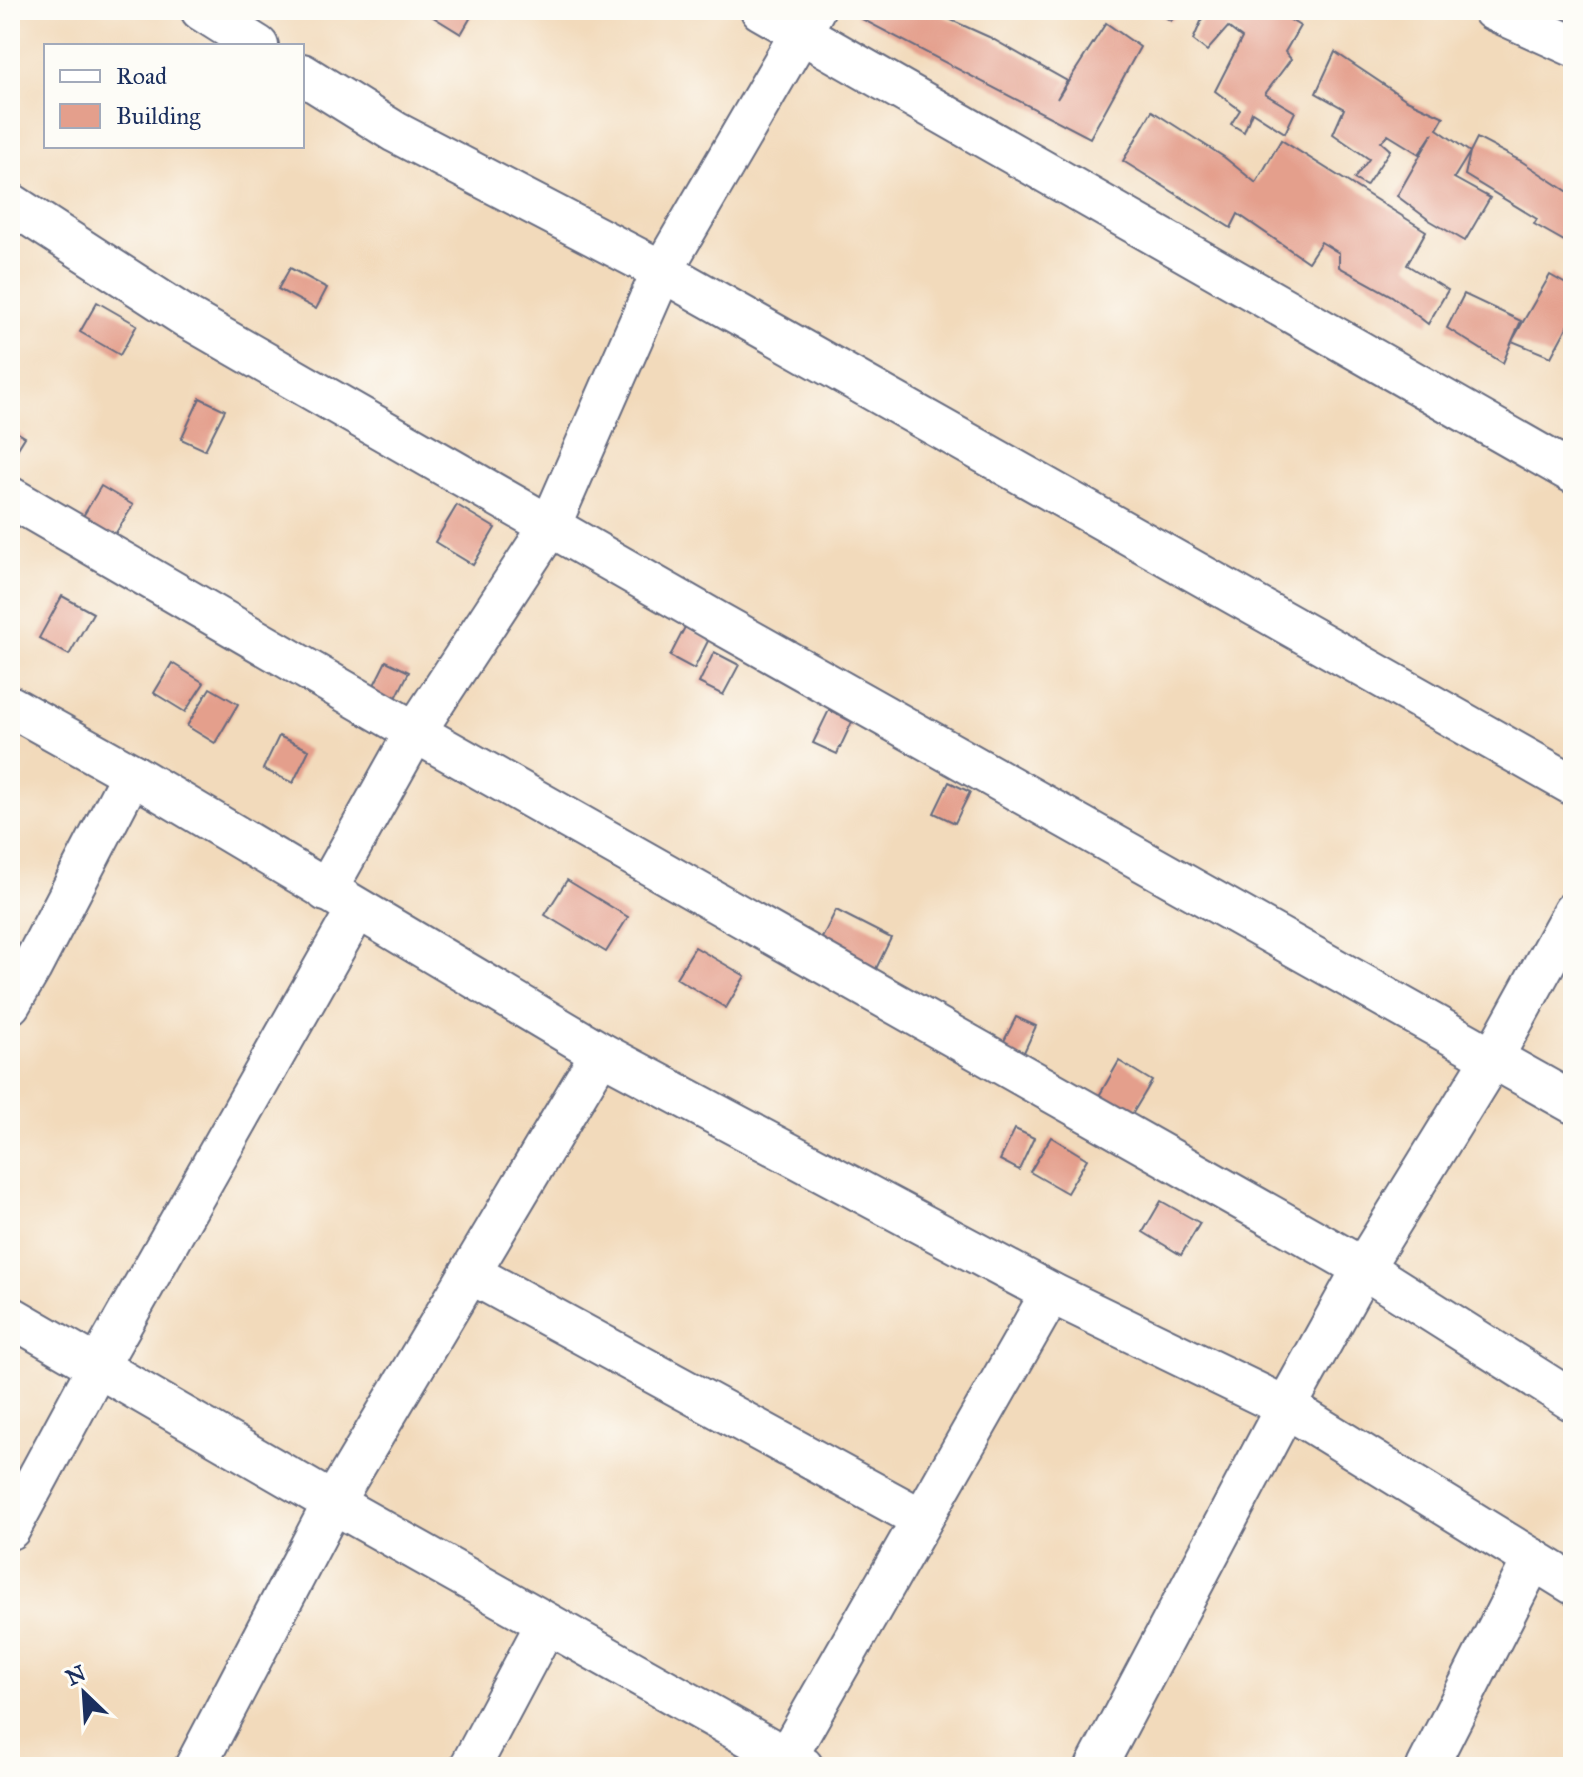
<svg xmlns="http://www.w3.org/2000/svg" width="1583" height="1777" font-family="'IM FELL Great Primer',serif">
	<rect width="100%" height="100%" fill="#fdfcf7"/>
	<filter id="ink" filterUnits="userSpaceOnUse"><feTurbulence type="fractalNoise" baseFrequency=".0125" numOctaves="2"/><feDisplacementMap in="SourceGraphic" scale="16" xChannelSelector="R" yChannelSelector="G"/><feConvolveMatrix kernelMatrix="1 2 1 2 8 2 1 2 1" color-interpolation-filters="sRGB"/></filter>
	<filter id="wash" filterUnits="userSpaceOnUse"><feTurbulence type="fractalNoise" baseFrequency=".006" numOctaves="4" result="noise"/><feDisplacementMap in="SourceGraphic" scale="32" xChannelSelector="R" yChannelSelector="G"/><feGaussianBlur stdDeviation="1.8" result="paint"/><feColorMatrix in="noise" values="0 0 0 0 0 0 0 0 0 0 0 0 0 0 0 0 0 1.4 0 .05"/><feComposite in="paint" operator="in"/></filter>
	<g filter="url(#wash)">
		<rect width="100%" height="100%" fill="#f2dabb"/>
		<g id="blocks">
			<g fill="#e49f8c">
				<path d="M433 10H475L461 34 430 15Z"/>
				<path d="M860 10H929L989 37 1067 81 1057 99 1106 23 1140 47 1090 138 856 16Z"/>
				<path d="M1154 10H1180L1171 21Z"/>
				<path d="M1206 10H1274L1300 26 1285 52 1291 59 1265 94 1295 112 1285 133 1252 112 1244 132 1231 124 1240 110 1215 91 1242 38 1228 27 1207 51 1193 40Z"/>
				<path d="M1335 52 1407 100 1444 117 1437 129 1470 152 1477 138 1521 161 1573 195V246L1534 224 1537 219 1465 175 1470 152 1454 178 1490 198 1465 241 1429 220 1397 196 1433 133 1419 154 1388 135 1381 142 1390 150 1366 186 1354 179 1369 159 1333 134 1344 109 1316 93Z"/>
				<path d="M1152 111 1224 157 1256 183 1281 140 1426 231 1407 265 1448 290 1428 324 1392 296 1339 267V253L1321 242 1308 262 1238 214 1231 228 1123 161Z"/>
				<path d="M290 268 327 288 316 309 278 289Z"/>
				<path d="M1550 275 1573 288V316L1551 357 1512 341 1503 363 1447 328 1464 294 1521 321 1512 341Z"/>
				<path d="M97 302 137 325 120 355 80 332Z"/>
				<path d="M200 398 225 410 205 450 181 439Z"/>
				<path d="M10 428 25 437 10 461Z"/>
				<path d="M101 486 133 505 111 541 79 523Z"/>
				<path d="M457 505 495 528 473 565 435 542Z"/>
				<path d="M62 596 93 613 69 655 39 638Z"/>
				<path d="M685 627 709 639 694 669 670 656Z"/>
				<path d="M714 652 739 665 723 695 699 683Z"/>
				<path d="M386 661 409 672 393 704 370 693Z"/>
				<path d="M172 663 204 683 185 712 154 693Z"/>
				<path d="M210 688 238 704 215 743 187 726Z"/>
				<path d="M829 710 852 722 837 754 813 743Z"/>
				<path d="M279 736 309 750 293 783 263 769Z"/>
				<path d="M949 782 970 792 955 823 934 813Z"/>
				<path d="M567 880 628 917 606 952 545 915Z"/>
				<path d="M836 910 891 938 872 977 816 950Z"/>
				<path d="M695 947 745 976 726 1008 676 978Z"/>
				<path d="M1016 1017 1036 1026 1021 1059 1000 1049Z"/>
				<path d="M1119 1061 1152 1081 1131 1116 1099 1096Z"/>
				<path d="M1015 1129 1034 1138 1019 1170 1000 1160Z"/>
				<path d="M1051 1137 1087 1159 1067 1193 1030 1172Z"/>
				<path d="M1161 1201 1200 1223 1181 1255 1143 1232Z"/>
			</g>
		</g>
	</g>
	<g filter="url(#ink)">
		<use href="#blocks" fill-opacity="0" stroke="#666b7f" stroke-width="2"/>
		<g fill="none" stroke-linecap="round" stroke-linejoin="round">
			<g stroke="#666b7f" stroke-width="44">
				<g id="minor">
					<path d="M201 10 258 46"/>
					<path d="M761 10 1573 473"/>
					<path d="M1493 10 1573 46"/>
					<path d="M302 74 395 132 662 271 1573 785"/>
					<path d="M10 203 189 319 714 620 1573 1103"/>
					<path d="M10 497 415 732 1363 1268 1573 1401"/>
					<path d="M10 706 132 774 601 1053 1051 1293 1286 1407 1573 1584"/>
					<path d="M326 891 415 732 550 526 662 271 814 10"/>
					<path d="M10 1004 31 968 132 774"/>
					<path d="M470 1273 920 1518"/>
					<path d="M10 1316 333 1503 803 1767"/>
					<path d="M10 1529 97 1368 357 909"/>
					<path d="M195 1767 333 1503 601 1053"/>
					<path d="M470 1767 546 1624"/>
					<path d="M781 1767 1051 1293"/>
					<path d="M1096 1767 1286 1407 1363 1268 1493 1057 1573 912"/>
					<path d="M1427 1767 1533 1559"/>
				</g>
			</g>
			<use href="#minor" stroke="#fff" stroke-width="40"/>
		</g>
	</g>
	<rect width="1583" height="1777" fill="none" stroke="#fdfcf7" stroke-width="40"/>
	<rect x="44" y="44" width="260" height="104" fill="#fdfcf7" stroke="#a3aaba" stroke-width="2"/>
	<rect x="60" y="70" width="40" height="12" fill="#ffffff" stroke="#a3aaba" stroke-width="2"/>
	<text x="116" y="84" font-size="24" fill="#1b2f5e">Road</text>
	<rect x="60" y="104" width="40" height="24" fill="#e49f8c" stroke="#a3aaba" stroke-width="2"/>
	<text x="116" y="124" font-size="24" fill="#1b2f5e">Building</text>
	<g transform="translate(84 1693) rotate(335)" stroke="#fdfcf7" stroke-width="6" paint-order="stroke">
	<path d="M0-6L14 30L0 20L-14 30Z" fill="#1b2f5e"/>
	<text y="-12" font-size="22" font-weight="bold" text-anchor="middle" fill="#1b2f5e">N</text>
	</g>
</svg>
